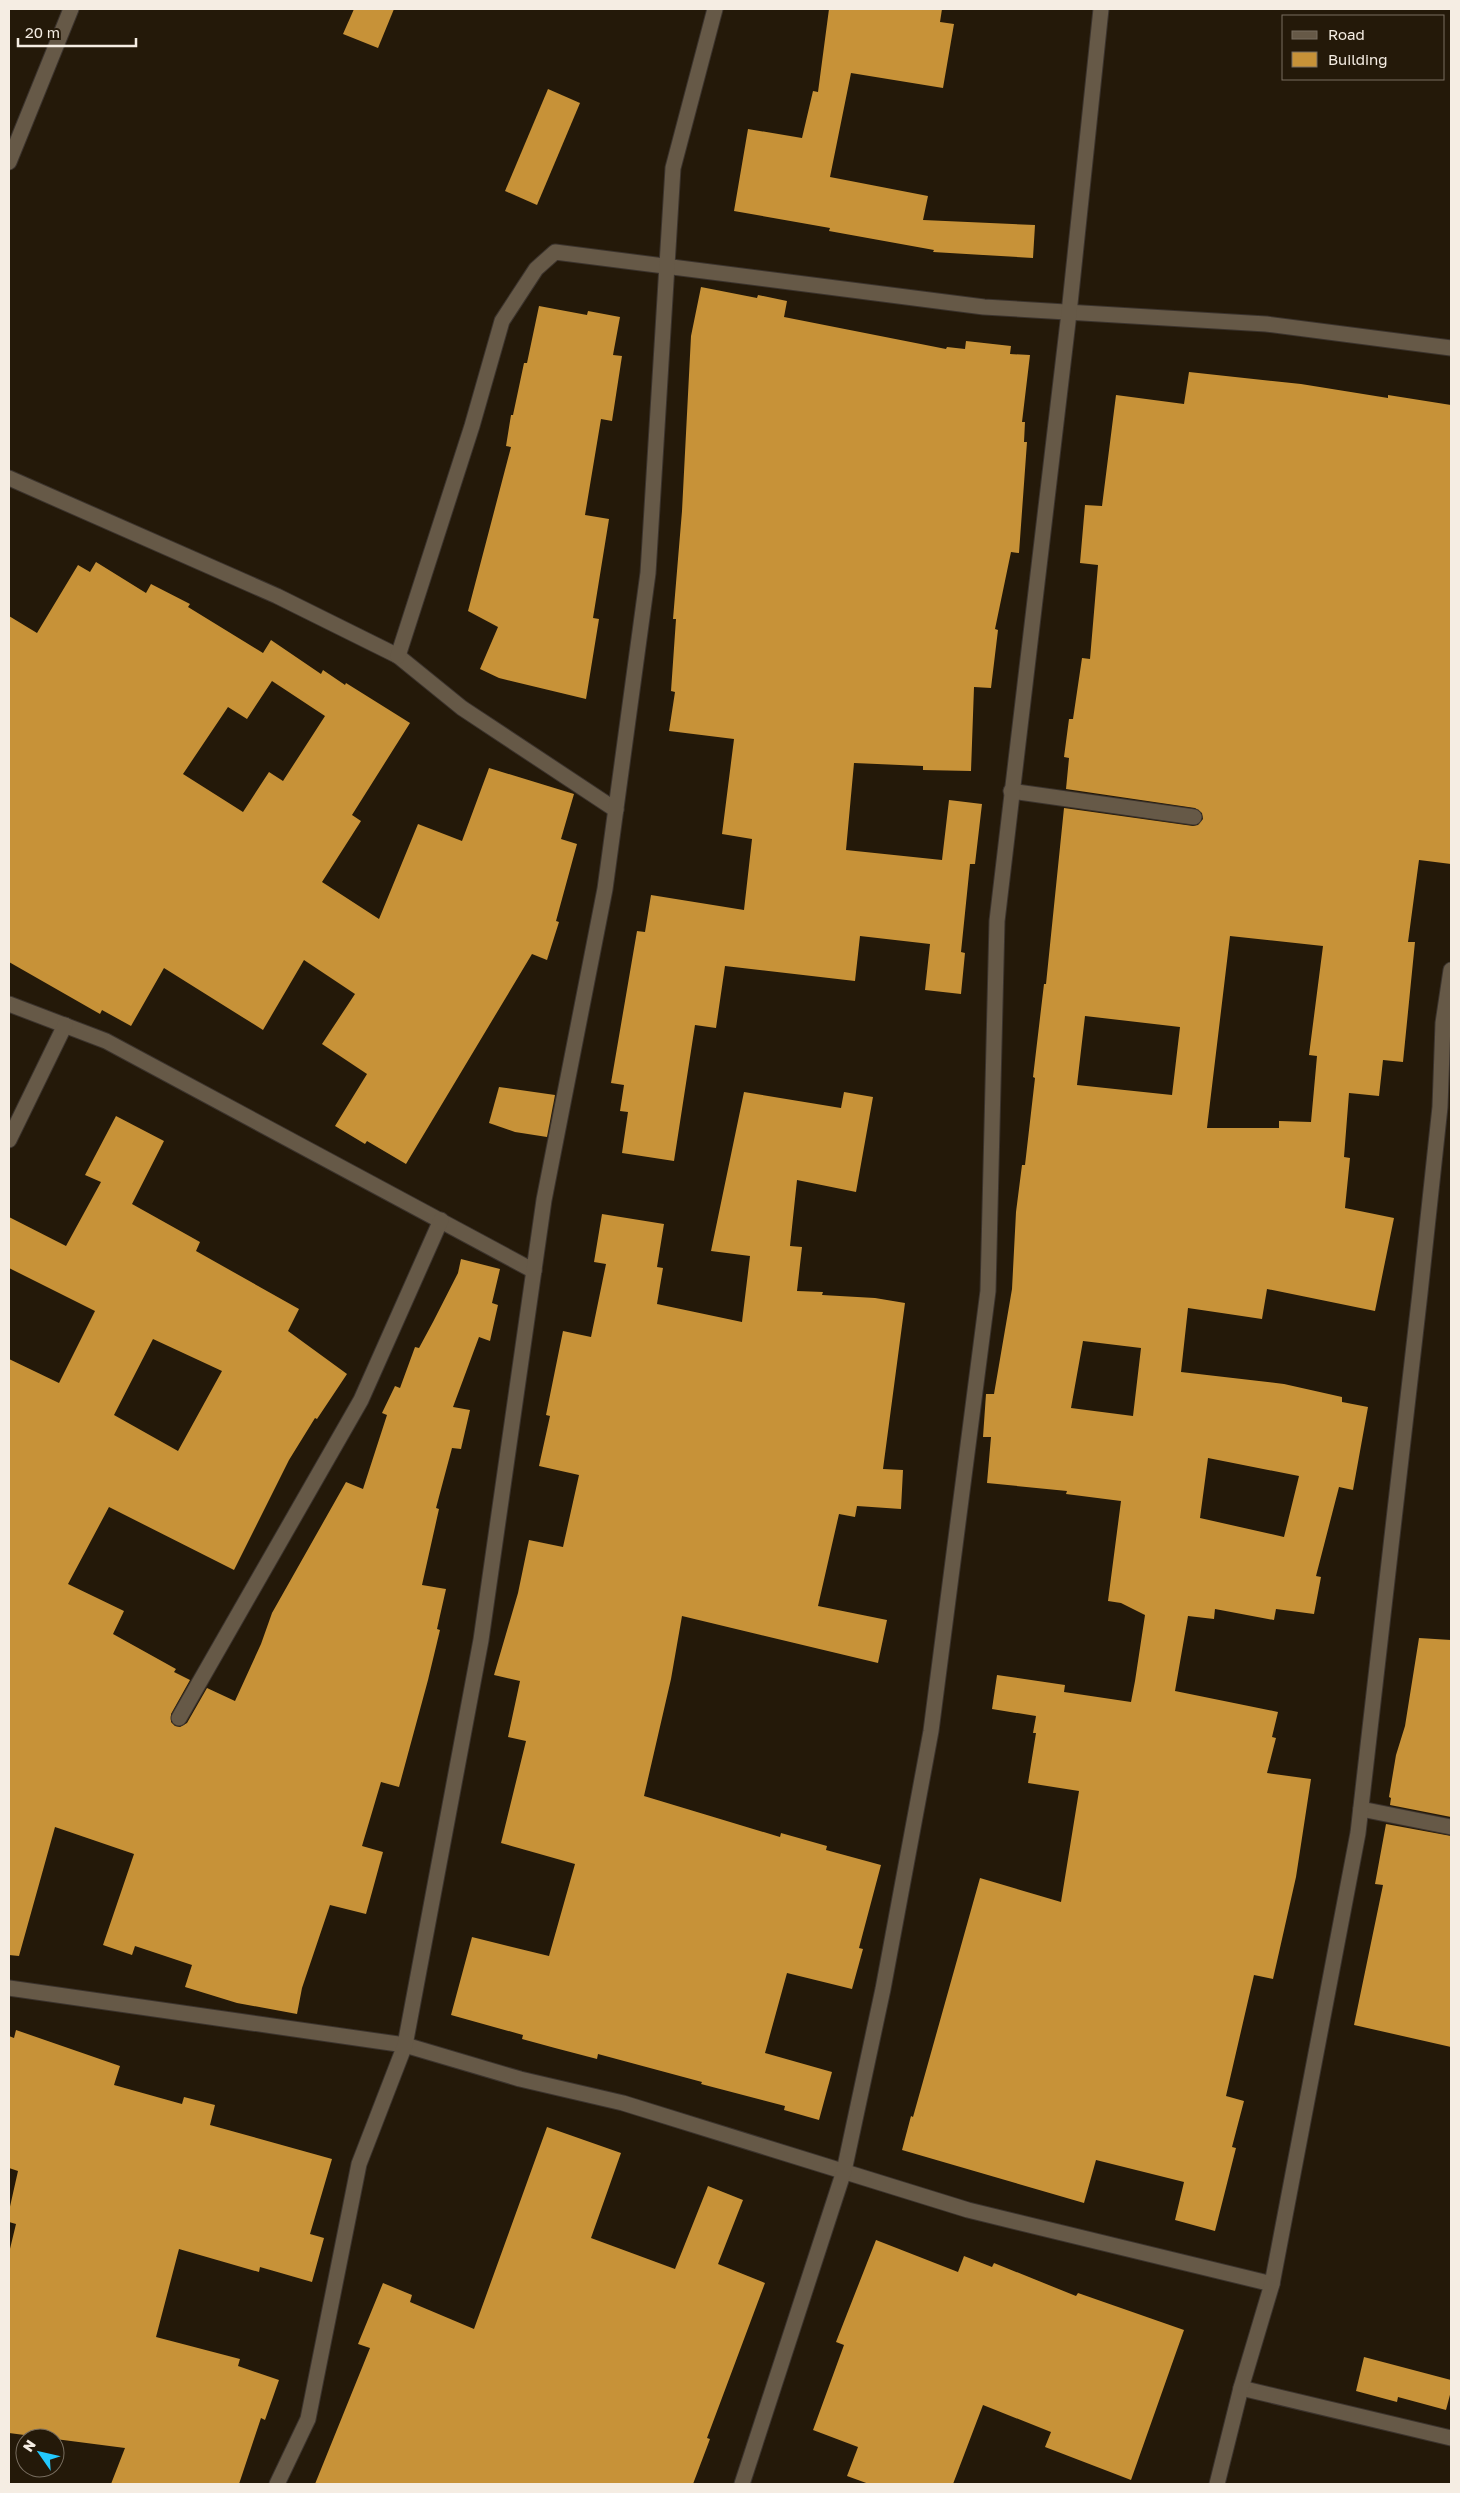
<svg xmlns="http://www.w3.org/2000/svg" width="1460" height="2493" font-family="'Golos Text',sans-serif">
	<rect width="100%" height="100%" fill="#241909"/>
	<g fill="#c79238" fill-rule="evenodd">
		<path d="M354 9H394L378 48 343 34Z"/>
		<path d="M829 9H942L940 22 954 24 943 88 851 73 830 177 928 196 923 220 1035 225 1033 258 933 252 934 250 829 231 830 228 734 211 748 129 802 138 813 91 818 92Z"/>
		<path d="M548 89 580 103 537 205 505 191Z"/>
		<path d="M701 287 757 298 758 295 787 301 784 317 946 349 947 347 965 349 966 341 1011 346 1010 354 1030 355 1022 422H1025L1024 442H1027L1019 553 1011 552 995 629 998 630 991 688 974 687 971 771 923 770V766L854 763 846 850 942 860 949 800 982 804 975 864H970L961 952 965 953 961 994 925 990 930 944 860 936 855 981 725 966 716 1028 695 1025 674 1161 622 1153 628 1112 620 1111 624 1085 611 1083 637 931 645 932 651 895 744 910 752 839 722 834 734 739 669 731 675 692 671 691 676 619H673L682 511 691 336Z"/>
		<path d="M539 306 587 315 588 311 620 317 613 355 622 356 612 421 601 419 585 515 609 519 593 618 599 619 586 699 499 678 480 669 498 627 468 611 511 447 506 446 511 415H513L524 363H527Z"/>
		<path d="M1189 372 1301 384 1388 398V395L1451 405V864L1419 860 1408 942H1415L1403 1062 1383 1060 1379 1096 1349 1093 1344 1157 1350 1158 1345 1208 1394 1218 1375 1311 1267 1289 1262 1319 1188 1308 1181 1372 1284 1384 1342 1397V1402L1368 1407 1353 1490 1339 1487 1316 1576 1321 1577 1314 1614 1276 1609 1274 1620 1215 1609 1214 1619 1188 1616 1175 1691 1278 1712 1272 1737 1276 1738 1267 1773 1311 1779 1296 1877 1273 1979 1254 1975 1226 2096 1244 2101 1232 2147 1236 2148 1215 2231 1175 2220 1184 2182 1096 2160 1084 2203 902 2150 911 2116 913 2117 980 1878 1061 1902 1079 1791 1028 1783 1036 1733H1033L1036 1716 992 1709 997 1675 1065 1685 1064 1692 1131 1702 1135 1681 1145 1615 1121 1603 1108 1601 1121 1501 1066 1494 1067 1491 987 1483 991 1437H983L986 1394H994L1012 1289 1016 1212 1022 1165H1025L1035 1078 1033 1077 1044 984H1046L1064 808 1193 826 1198 825 1203 819 1202 813 1195 808 1066 789 1069 758 1064 757 1069 719H1073L1082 658 1090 659 1098 565 1080 563 1085 505 1102 506 1116 395 1184 404ZM1230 936 1323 946 1309 1055 1317 1056 1311 1122 1279 1121V1128H1207ZM1085 1016 1180 1027 1172 1095 1077 1085ZM1083 1341 1141 1348 1133 1416 1071 1408ZM1208 1458 1299 1476 1284 1537 1200 1518Z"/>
		<path d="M96 562 146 593 151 584 190 604 188 607 263 653 271 640 321 674 323 670 345 685 346 683 410 723 352 815 361 821 322 882 379 919 418 824 462 841 489 768 574 794 561 839 577 844 556 921 559 922 547 960 532 954 406 1164 367 1141 365 1144 335 1126 367 1074 322 1044 355 994 304 960 263 1030 164 968 131 1026 102 1010 100 1014 9 962V616L37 633 78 565 90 572ZM272 681 325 716 283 781 269 772 243 812 183 774 228 707 247 719Z"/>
		<path d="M499 1087 555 1095 547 1137 515 1132 489 1123Z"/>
		<path d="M744 1092 841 1108 844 1092 873 1097 856 1192 797 1180 790 1246 802 1247 797 1291 823 1292 822 1295 875 1298 905 1303 883 1469 903 1470 901 1509 857 1506 855 1517 839 1514 818 1606 887 1620 878 1663 682 1616 671 1679 644 1796 780 1837 781 1833 827 1846 826 1850 881 1865 859 1948 863 1949 852 1989 787 1973 765 2053 832 2072 819 2120 784 2110 785 2106 701 2084 702 2082 598 2054 597 2059 555 2048 522 2039 523 2035 451 2015 472 1937 549 1956 575 1864 501 1843 526 1741 508 1737 520 1681 494 1675 518 1593 529 1540 563 1547 579 1475 539 1466 550 1416 546 1415 563 1331 591 1337 606 1264 594 1262 602 1214 664 1224 657 1267 663 1268 657 1304 742 1322 750 1256 711 1251Z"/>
		<path d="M116 1116 164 1141 132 1204 200 1242 196 1251 299 1309 288 1331 347 1374 317 1419 315 1418 289 1460 234 1570 109 1507 68 1584 124 1611 113 1634 176 1669 174 1672 190 1680 171 1714V1722L175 1726 180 1727 187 1723 207 1688 235 1701 261 1644 272 1613 346 1482 363 1489 387 1415 382 1413 395 1386 400 1388 415 1347 419 1348 433 1322 458 1273 461 1259 500 1269 492 1303 498 1305 490 1341 479 1337 453 1407 470 1410 461 1449 452 1448 436 1508 439 1509 422 1585 446 1589 437 1629 440 1630 428 1680 399 1787 381 1782 362 1846 383 1852 366 1914 330 1905 302 1988 297 2014 237 2003 185 1987 192 1965 135 1946 132 1955 103 1945 134 1854 55 1827 19 1956 9 1955V1359L59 1383 95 1311 9 1268V1217L66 1246 101 1182 85 1175ZM153 1339 222 1371 178 1451 114 1415Z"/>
		<path d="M1419 1638 1451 1640V1817L1390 1805 1391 1798 1389 1797 1396 1755 1405 1726Z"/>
		<path d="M1386 1824 1451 1836V2047L1354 2025 1383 1885 1375 1884Z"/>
		<path d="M16 2030 120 2066 114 2085 182 2104 184 2097 215 2105 210 2125 332 2159 310 2234 324 2238 312 2282 260 2267 259 2272 179 2249 156 2337 240 2359 238 2366 279 2380 265 2420 261 2418 239 2484H111L125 2448 9 2433V2253L16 2224 9 2222V2211L18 2171 9 2168V2036L14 2038Z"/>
		<path d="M547 2127 621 2153 591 2238 656 2262 675 2269 708 2186 743 2200 718 2264 765 2283 707 2438 710 2439 693 2484H315L370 2348 358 2344 383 2283 412 2295 410 2302 474 2329Z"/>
		<path d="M876 2240 958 2272 964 2256 992 2267 994 2263 1076 2296 1078 2293 1184 2330 1131 2480 1045 2447 1051 2432 983 2405 953 2484H869L847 2476 858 2447 813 2430 844 2345 836 2342Z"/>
		<path d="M1364 2357 1451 2380V2391L1446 2410 1398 2397 1397 2402 1356 2391Z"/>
	</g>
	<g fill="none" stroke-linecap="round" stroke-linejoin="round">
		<g stroke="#3b332d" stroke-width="17">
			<g id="minor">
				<path d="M9 162 71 9"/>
				<path d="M9 478 277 596 398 656 462 708 616 810"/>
				<path d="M398 656 472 426 502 321 536 269 555 252 984 307 1266 324 1451 348"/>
				<path d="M1011 791 1194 817"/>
				<path d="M9 1004 106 1041 534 1271"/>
				<path d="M9 1140 65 1025"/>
				<path d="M179 1718 361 1400 441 1220"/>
				<path d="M1361 1809 1451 1827"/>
				<path d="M9 1988 405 2045 520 2079 623 2103 968 2210 1272 2284"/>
				<path d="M1241 2388 1451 2438"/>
				<path d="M277 2484 308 2419 359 2164 405 2045 481 1640 544 1200 605 889 648 573 673 168 715 9"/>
				<path d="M742 2484 844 2171 883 1989 931 1731 988 1291 997 921 1069 313 1101 9"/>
				<path d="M1217 2484 1241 2388 1272 2284 1358 1833 1420 1293 1440 1107 1443 1023 1451 970"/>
			</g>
		</g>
		<use href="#minor" stroke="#665947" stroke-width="15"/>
	</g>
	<rect width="1460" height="2493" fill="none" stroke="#f5ede3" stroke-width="20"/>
	<rect x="1282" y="15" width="162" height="65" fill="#241909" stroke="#786e60"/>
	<rect x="1292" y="31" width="25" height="8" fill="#665947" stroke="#786e60"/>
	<text x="1328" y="40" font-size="15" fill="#f5ede3">Road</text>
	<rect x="1292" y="52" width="25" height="15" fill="#c79238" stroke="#786e60"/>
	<text x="1328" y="65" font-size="15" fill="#f5ede3">Building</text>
	<g transform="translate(40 2453) rotate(304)"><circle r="24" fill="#241909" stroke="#786e60"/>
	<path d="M0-4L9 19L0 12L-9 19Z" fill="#23c9fe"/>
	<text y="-8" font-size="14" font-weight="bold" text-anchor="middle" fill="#f5ede3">N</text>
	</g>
	<path d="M18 38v8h118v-8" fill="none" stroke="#f5ede3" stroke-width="2.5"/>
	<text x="25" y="38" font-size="15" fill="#f5ede3" stroke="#241909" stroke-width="4" paint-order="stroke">20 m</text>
</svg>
